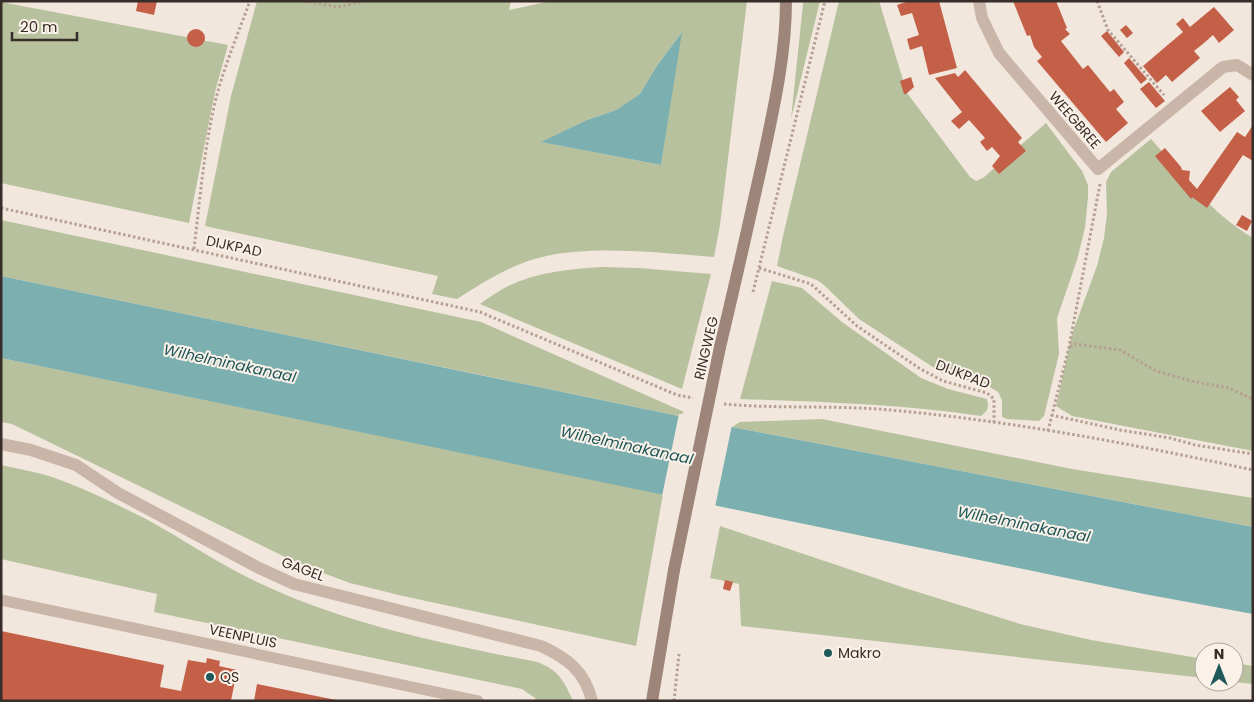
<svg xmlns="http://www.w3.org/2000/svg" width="1254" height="702" font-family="Poppins,sans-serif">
	<rect width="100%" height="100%" fill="#f2e7dd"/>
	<g fill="#b7c19d" fill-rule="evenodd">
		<path d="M257 1H511L509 10 551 1H747L720 225 714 257C658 253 581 243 528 261 502 270 480 285 457 299L432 294 438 276 205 226 231 96ZM681 33 661 165 542 142 587 120 616 110 640 94 656 67Z"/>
		<path d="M803 1H820L791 119 803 4Z"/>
		<path d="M839 1H879L907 93 970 177 976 181 983 178 1046 123 1082 171 1088 185V197L1085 228 1077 260 1057 318 1059 354 1044 416 1039 421 1007 419 1002 417V400L998 392 988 386 942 373 859 319 824 285 817 280 777 266 783 236Z"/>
		<path d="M1 2 228 45 215 92 189 223 1 183Z"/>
		<path d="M1151 139C1183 175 1212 214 1253 238V451L1072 416 1056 406 1072 334 1097 266 1104 238 1107 214 1106 182 1111 172Z"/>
		<path d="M1 220 481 322 684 412 679 416 1 276Z"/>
		<path d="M602 267 638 268 711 274 682 389 480 304C488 298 497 292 506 287 537 272 569 269 602 267Z"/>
		<path d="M772 281 802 288 842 322 921 378 948 389 987 399C989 407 988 411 981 416 901 404 821 402 740 399Z"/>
		<path d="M1 358 663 494 636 646 403 596 350 583 315 570 283 556 12 424 1 422Z"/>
		<path d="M822 419 1072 469 1253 498V527L732 427 740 422Z"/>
		<path d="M1 465C15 468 29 471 42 474 77 484 113 503 146 519 183 539 217 563 255 581 344 624 440 643 537 662 559 670 564 681 573 701H536L535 698 522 689 154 612 157 594 1 559Z"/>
		<path d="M720 526 905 588 1020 624 1091 640 1204 659V678L741 626 739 584 710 578Z"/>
		<path d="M1234 663 1253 666V684L1234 682Z"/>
	</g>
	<g fill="#7cafaf">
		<path d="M682 32 661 165 541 142 587 120 616 110 640 94 656 67Z"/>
		<path d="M1 276 732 427 1253 527V614L1144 594 1 358Z"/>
	</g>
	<path fill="#f2e7dd" d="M679 414 732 425 715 507 662 496Z"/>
	<g fill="#c56048">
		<path d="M138 1H157L154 15 136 11Z"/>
		<path d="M909 1H939L957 68 929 75 922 46 910 50 907 39 919 35 912 13 901 16 897 5Z"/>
		<path d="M1013 1H1056L1067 28 1065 29 1070 34 1061 41 1083 69 1088 65 1110 92 1114 89 1124 102 1116 109 1128 123 1106 142 1037 61 1042 57 1034 47 1030 35 1027 36Z"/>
		<path d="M1214 7 1234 30 1219 43 1213 35 1204 43 1194 51 1200 58 1172 82 1166 75 1157 83 1143 66 1183 32 1176 24 1183 18 1190 27Z"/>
		<path d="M1126 25 1133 33 1127 38 1120 30Z"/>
		<circle cx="196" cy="38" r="9"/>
		<path d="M1107 31 1124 52 1119 57 1101 36Z"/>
		<path d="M1129 58 1147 79 1141 84 1124 63Z"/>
		<path d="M965 70 1022 138 1018 142 1026 151 999 174 992 166 1000 156 992 147 987 151 980 142 985 138 969 120 959 129 951 121 962 112 935 78 955 73 958 77Z"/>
		<path d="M911 77 914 87 906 94H904L900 81Z"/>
		<path d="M1149 82 1165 101 1156 108 1140 89Z"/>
		<path d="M1230 87 1239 97 1236 100 1245 111 1220 132 1201 111Z"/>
		<path d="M1253 125V161L1243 155 1207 208 1192 197 1191 199 1155 156 1165 148 1181 167 1182 170 1190 171 1189 180 1197 189 1237 132 1245 137Z"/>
		<path d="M1242 215 1252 221 1247 231 1236 225Z"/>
		<path d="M725 580 733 582 730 591 723 589Z"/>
		<path d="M1 631 164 665 160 687 181 691 188 660 206 663 207 658 220 661 219 666 237 670 231 701H1Z"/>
		<path d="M257 684 336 700V701H254Z"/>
	</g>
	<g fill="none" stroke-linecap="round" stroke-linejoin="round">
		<g stroke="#b6a093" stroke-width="3" stroke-dasharray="2.5 2.5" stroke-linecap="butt">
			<path d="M304 1 338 7 367 1"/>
			<path d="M1097 1 1108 30 1164 95"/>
			<path d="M1 208 480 312 677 395 693 398"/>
			<path d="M194 249C200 199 204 148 216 98 225 65 238 33 250 1"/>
			<path d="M759 268 811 284 857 326 919 368 943 381 987 393 994 399V423"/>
			<path d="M753 292 825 1"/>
			<path d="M1070 347 1075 344 1120 350 1156 371 1192 381 1228 388 1253 399"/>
			<path d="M724 404C779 409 835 405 890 410 1012 421 1133 444 1253 470"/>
			<path d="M1051 415 1120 430 1170 438 1195 445 1253 454"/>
			<path d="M1048 431 1069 347 1100 184"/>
			<path d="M674 701 679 654"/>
		</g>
		<path stroke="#cab6a9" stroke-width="11" d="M1 600 478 701"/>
		<g stroke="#cab6a9" stroke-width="12">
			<path d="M979 1 982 18 999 53 1098 169 1223 67 1237 65 1253 75"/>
			<path d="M1 444 31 450 76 465 118 493 259 568 294 584 541 646C567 658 585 671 592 701"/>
		</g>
		<g stroke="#9e857a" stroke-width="12">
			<path d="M720 347C735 285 749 222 763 159 774 107 786 54 786 1"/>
			<path d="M652 701 674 570"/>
		</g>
		<path stroke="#9e857a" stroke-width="12" d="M674 570 720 347"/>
	</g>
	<g fill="#1e5859" stroke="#faf1e9" stroke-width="2">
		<circle cx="828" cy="653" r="5"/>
		<circle cx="210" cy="677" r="5"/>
	</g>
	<g text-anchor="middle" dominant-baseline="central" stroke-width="4" stroke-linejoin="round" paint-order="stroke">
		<g font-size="14" fill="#372d29" stroke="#faf1e9">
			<text transform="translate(1075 120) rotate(49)">WEEGBREE</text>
			<text transform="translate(234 246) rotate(12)">DIJKPAD</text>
			<text transform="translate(706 348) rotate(-77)">RINGWEG</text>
			<text transform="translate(963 374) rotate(21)">DIJKPAD</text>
			<text transform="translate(303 569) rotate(20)">GAGEL</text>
			<text transform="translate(243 636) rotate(12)">VEENPLUIS</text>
		</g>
		<g font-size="14" fill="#372d29" stroke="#faf1e9" text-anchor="start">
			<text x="838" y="653">Makro</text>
			<text x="220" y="677">QS</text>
		</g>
		<g font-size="15" font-style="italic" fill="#1e5859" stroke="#faf1e9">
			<text transform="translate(230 363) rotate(12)">Wilhelminakanaal</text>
			<text transform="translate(627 445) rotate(12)">Wilhelminakanaal</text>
			<text transform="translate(1024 524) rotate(11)">Wilhelminakanaal</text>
		</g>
	</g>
	<rect width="1254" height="702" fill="none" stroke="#372d29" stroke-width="5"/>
	<g transform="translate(1219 667)"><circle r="24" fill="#faf1e9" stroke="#aca39c"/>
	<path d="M0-4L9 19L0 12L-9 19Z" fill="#1e5859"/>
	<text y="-8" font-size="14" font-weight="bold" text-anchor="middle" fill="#372d29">N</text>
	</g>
	<path d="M12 32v8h65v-8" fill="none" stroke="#372d29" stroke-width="2.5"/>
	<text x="20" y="32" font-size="15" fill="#372d29" stroke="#faf1e9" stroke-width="4" paint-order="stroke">20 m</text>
</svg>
